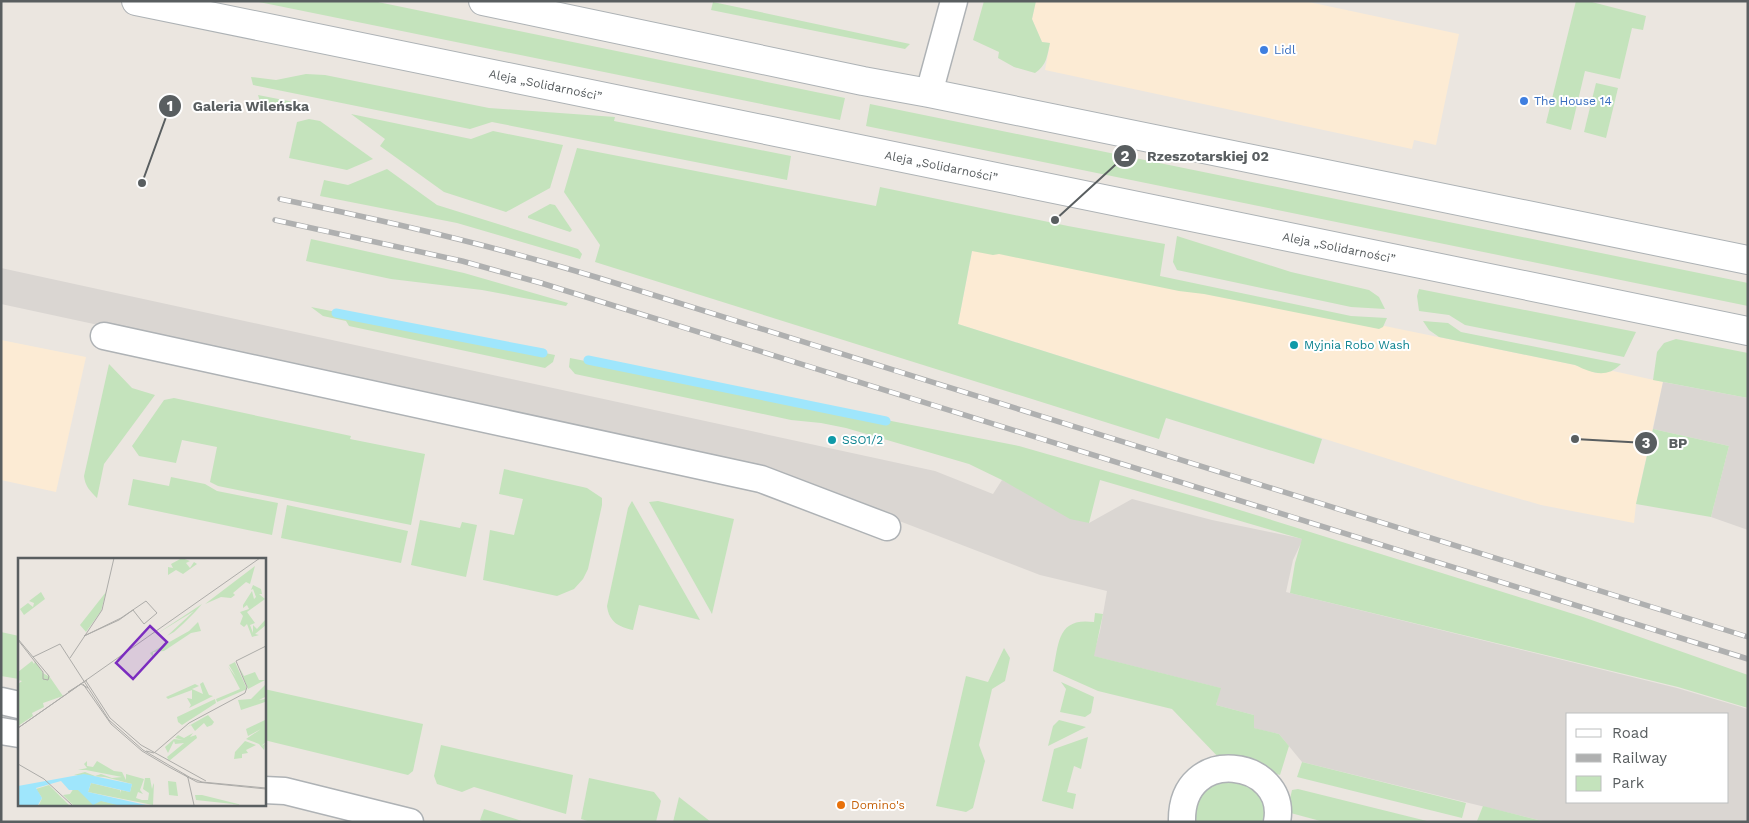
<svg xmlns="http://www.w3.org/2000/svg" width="1749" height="823" font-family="'Work Sans',sans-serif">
	<rect width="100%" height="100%" fill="#ebe6e0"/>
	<g fill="#fcebd4">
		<path d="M1036 1H1304L1459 34 1436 145 1414 140 1412 149 1045 70 1050 43 1042 42 1032 19Z"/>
		<path d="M974 242 1575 365 1596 373 1613 371 1663 382 1636 504 1634 523 1541 505 1465 483 958 324Z"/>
		<path d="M1 340 86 357 56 492 1 480Z"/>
	</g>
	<g fill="#dad6d2" fill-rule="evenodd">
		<path d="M1 268 935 471 993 494 1002 480 1089 523 1132 499 1212 520 1303 539 1293 560 1286 592 1677 688 1748 709V822H1546L1302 762 1279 734 1253 728 1254 715 1216 705 1220 688 1093 656 1100 631 1107 591 1040 575 761 468 1 304ZM1568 714H1728V802H1568Z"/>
		<path d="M1663 382 1748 398V530L1711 517 1729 446 1653 429Z"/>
	</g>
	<g fill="#c4e3bc">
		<path d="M254 1H373L845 98 840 120Z"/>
		<path d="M984 1H1036L1032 19 1042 42 1050 43C1047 56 1047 65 1035 73L1014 67 998 58 999 52 973 40Z"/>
		<path d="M1576 1H1588L1646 16 1643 30 1632 28 1620 79 1585 71 1571 130 1546 123Z"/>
		<path d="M713 2 910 44 905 49 711 10Z"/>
		<path d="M306 74 325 75 489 108 615 117 614 121 791 156 787 180 492 122 470 129 253 85 251 77 276 80Z"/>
		<path d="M1596 83 1618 88 1606 138 1584 132Z"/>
		<path d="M258 95 309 105C299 118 274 107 261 105Z"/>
		<path d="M870 104 1748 283V306L866 126Z"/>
		<path d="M351 114 471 139 493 131 563 145 550 188 506 212 444 192 380 146 385 139Z"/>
		<path d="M309 119 320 121 373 159 347 170 289 158 297 122Z"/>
		<path d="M577 148 876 206 880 187 1068 226 1165 244 1160 276 1351 316 1387 318 1383 327 1379 329 1204 294 1179 291 999 254 993 255 972 251 958 324 1322 439 1314 464 1166 418 1159 439 595 262 600 245 564 192Z"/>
		<path d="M387 169 437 205 578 249 582 254 580 259 457 223 320 196 324 180 348 185Z"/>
		<path d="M550 204 555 205 572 230 570 232 528 218V216Z"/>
		<path d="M1177 236 1291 272 1369 290 1379 297 1385 309 1351 307 1177 270 1173 262Z"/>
		<path d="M311 239 464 273 568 303 566 306 482 290 391 279 306 261Z"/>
		<path d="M1419 289 1636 332 1624 357 1465 325 1449 315 1419 311 1417 296Z"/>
		<path d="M311 307 555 355 553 362 545 368 349 326 346 321 323 316Z"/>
		<path d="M1423 321 1448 323 1461 332 1621 364C1606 379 1592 373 1575 365L1439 337 1429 330Z"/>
		<path d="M1676 339 1748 353V398L1653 380 1657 352 1664 343Z"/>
		<path d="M570 358 1019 446 1214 502 1583 617 1748 675V708L1678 687 1290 593 1295 563 1302 539 1100 480 1089 523 1070 519 1002 480 969 464 846 428 821 423 791 420 575 374 569 367Z"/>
		<path d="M109 364 132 388 155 395 104 464 97 498C90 491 85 486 84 476Z"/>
		<path d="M174 398 351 436 350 439 425 454 411 525 218 486 210 482 217 447 182 440 176 463 139 456 132 446 164 400Z"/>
		<path d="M1653 429 1729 446 1711 517 1636 504Z"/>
		<path d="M504 469 587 488 602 498V505L588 569 583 579 574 589 557 596 483 580 490 530 514 535 523 499 499 494Z"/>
		<path d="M171 477 205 484 217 491 278 503 272 535 128 505 133 479 169 486Z"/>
		<path d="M632 501 700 620 639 605 633 630C619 627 609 622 607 606L628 508Z"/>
		<path d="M658 501 734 519 712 614 649 502Z"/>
		<path d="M287 505 408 531 401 563 281 538Z"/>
		<path d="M420 520 460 528 462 522 477 525 466 577 411 565Z"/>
		<path d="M1095 613 1103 614 1094 656 1221 688 1216 705 1254 715V728L1279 734 1289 746 1280 775 1235 761H1222L1172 709 1098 691 1053 671C1059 643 1057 617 1094 622Z"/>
		<path d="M1 632 19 636V679L1 676Z"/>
		<path d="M1004 648 1010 658 1005 681 992 689 979 745 985 761 973 808 966 812 936 806 966 676 988 682Z"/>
		<path d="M1061 682 1094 697 1091 713 1085 717 1060 712 1066 689Z"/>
		<path d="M264 689 423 724 413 771 408 775 264 740Z"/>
		<path d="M1059 720 1086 727 1048 746 1053 726Z"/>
		<path d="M1088 737 1081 769 1074 766 1067 792 1076 794 1073 809 1042 801 1054 749Z"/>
		<path d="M441 745 573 775 566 814 474 787 462 792 437 784 434 776Z"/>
		<path d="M1302 762 1466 803 1462 818 1297 777Z"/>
		<path d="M589 778 654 792 661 801 656 822H591L581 819Z"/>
		<path d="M1226 780C1255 788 1264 789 1267 822H1192C1193 795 1204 790 1226 780Z"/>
		<path d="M1298 789 1431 822H1324L1287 812 1292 790Z"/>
		<path d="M679 797 711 822H673Z"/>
		<path d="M1483 806 1546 822 1477 821Z"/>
		<path d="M484 809 525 822H485L480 820Z"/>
	</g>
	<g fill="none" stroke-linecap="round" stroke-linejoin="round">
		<g stroke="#9fe6fc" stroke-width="9">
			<path d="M336 313 543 353"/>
			<path d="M588 360 886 421"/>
		</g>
		<g stroke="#aeb2b5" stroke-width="29">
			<g id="minor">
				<path d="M929 93 954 1"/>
				<path d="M104 336 761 479 887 527"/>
				<path d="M1 701 19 705"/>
				<path d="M1 731 19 734"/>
				<path d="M264 790 285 791 410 822"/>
				<path d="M1182 822C1180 743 1289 759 1277 822"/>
			</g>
		</g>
		<g stroke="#adb2b5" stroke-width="30">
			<g id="secondary">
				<path id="s1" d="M136 1C673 111 1210 222 1748 331"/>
				<path d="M483 1 863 81 929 93 1748 260"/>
			</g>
		</g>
		<use href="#minor" stroke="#fff" stroke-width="26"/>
		<use href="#secondary" stroke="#fff" stroke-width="28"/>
		<g stroke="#afb0b0" stroke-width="5.5">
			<g id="rail">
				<path d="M280 199C388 221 494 246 599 278L1748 637"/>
				<path d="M275 220 462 261 541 283 1748 659"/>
			</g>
		</g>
		<use href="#rail" stroke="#fff" stroke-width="4" stroke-dasharray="11" stroke-linecap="butt"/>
	</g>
	<g fill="#3f7fe0" stroke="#fff" stroke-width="2">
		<circle cx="1264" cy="50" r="5"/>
		<circle cx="1524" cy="101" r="5"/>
	</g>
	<g fill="#0f9aa8" stroke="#fff" stroke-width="2">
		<circle cx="1294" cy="345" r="5"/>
		<circle cx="832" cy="440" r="5"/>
	</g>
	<circle fill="#e8710a" stroke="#fff" stroke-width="2" cx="841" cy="805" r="5"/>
	<g text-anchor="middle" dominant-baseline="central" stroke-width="4" stroke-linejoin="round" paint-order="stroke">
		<g font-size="12" fill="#366cbe" stroke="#fff" text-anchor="start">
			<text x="1274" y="50">Lidl</text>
			<text x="1534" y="101">The House 14</text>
		</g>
		<g font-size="12" fill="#595e60" stroke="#fff">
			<text stroke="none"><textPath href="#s1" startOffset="418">Aleja „Solidarności”</textPath></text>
			<text stroke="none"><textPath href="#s1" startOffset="822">Aleja „Solidarności”</textPath></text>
			<text stroke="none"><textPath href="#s1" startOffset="1228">Aleja „Solidarności”</textPath></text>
		</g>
		<g font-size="12" fill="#0d838f" stroke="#fff" text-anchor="start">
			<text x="1304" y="345">Myjnia Robo Wash</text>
			<text x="842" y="440">SSO1/2</text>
		</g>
		<g font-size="12" fill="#c56008" stroke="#fff" text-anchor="start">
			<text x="851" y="805">Domino's</text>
		</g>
	</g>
	<g transform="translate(18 558)">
		<rect width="248" height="248" fill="#ebe6e0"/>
		<path d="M164 0 172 3 168 5 172 10 176 4 179 6 165 16 158 12 150 17V9L155 10 153 6ZM237 8 232 26 228 24 215 35 217 37 213 40 203 39 187 46ZM235 27 243 31 244 36H241L247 41 229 54 237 65 232 67 235 75V67L239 71 247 62 248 67 237 76 241 77 234 79 229 66 226 69 222 66 225 58 222 54 231 51 229 47 225 50V47L234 33 236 41 238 39 235 31 233 32ZM23 34 27 41 6 57 2 51 10 45 15 49 16 45 11 43ZM88 34 83 53 68 74 62 67ZM184 46 177 54 165 66 156 74 149 78 176 53 137 77ZM180 64 183 73 173 75 146 93 135 94V99L132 95 171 73ZM14 103 16 106 17 103 25 115 30 118 29 115 45 138 25 145 26 149 14 155 15 158 0 168V126L4 123 0 122V114ZM217 104 229 131 199 144 198 141 222 131 210 108 218 119 211 107ZM221 109 226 118 237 114 241 122H247L230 131ZM185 124 191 137 195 138 171 150 173 147 169 140 174 141V132L150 141 148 139 177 126 181 128 174 131 185 136 182 126ZM247 127V139L241 142 247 141V144L223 152 220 142 233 141ZM197 141 198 145 164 167 160 164 159 159ZM190 157 196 164 194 167 189 169 186 165 177 173 173 167 167 170ZM247 162V185L243 188 247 186 246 192 241 186 228 181 243 171 230 178 228 171ZM175 175 172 179 178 177 179 180 151 203 149 199 166 185 157 186 156 183 150 195 147 189 156 181 165 182 157 180 160 177 166 180ZM227 183 238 187 228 192 230 195 224 196V200L216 201 217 194ZM69 203V208L75 209 79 203 96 213 104 214 108 222V216L126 221 122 232 125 236 120 234 118 240 124 242H130L131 235 125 231 127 220H132L134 231 135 227 136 225 135 247 70 234 73 225 102 232V235L103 232 112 234 114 226 87 219 56 217 67 214 77 218 83 216 94 220 104 219 68 212H60L69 210 66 206ZM150 223 158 224 160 238 151 237ZM31 227 51 247H21L24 240 18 231ZM56 230 84 243 103 247H55L45 237 52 236ZM177 237H184L224 247 178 242Z" fill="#c4e3bc"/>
		<path d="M66 216 114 226 112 234 73 225 70 234 128 247H99L83 243 75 247 60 232H51L43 223 18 230 24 240 20 247H0V228Z" fill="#9fe6fc"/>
		<path fill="none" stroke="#adaca9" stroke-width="1" d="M66 78 103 60 128 43 139 55 126 66 115 52 101 62 66 78M0 81 31 118 30 122 25 121V114L0 82M15 99 42 86 91 162 125 192 173 220 184 224 248 230M52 100 84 52 96 0M68 123 92 160 123 187 188 223M65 126 93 166 124 193 151 209 179 224 248 231M50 134 69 122M0 170 242 0M0 170 63 126 70 130M128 193 136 195 171 165 227 135 229 129 218 103 248 88M0 206 26 221 54 247M166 216 170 220 176 247"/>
		<path fill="#7b2cbf" fill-opacity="0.15" stroke="#7b2cbf" stroke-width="2.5" d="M132 68 149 84 115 121 98 105Z"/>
		<rect width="248" height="248" fill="none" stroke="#595e60" stroke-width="2.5"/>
	</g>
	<path fill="none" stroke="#595e60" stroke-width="2" d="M142 183L170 106M1055 220L1125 156M1575 439L1646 443"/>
	<g fill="#595e60" stroke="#fff" stroke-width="2">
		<circle cx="142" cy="183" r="5"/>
		<circle cx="1055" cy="220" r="5"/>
		<circle cx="1575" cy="439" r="5"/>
		<circle cx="170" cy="106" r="12"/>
		<circle cx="1125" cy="156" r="12"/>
		<circle cx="1646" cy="443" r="12"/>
	</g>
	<g font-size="15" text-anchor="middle" font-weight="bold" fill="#fff">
		<text x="170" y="111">1</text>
		<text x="1125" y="161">2</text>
		<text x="1646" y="448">3</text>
	</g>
	<g font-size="14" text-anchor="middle" font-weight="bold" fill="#595e60" stroke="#fff" stroke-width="4" stroke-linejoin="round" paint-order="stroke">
		<text x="251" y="111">Galeria Wileńska</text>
		<text x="1208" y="161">Rzeszotarskiej 02</text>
		<text x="1678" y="448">BP</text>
	</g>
	<rect width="1749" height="823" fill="none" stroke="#595e60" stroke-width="5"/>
	<rect x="1566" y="713" width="162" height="90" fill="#ffffff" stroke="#bdbfbf"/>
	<rect x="1576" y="729" width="25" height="8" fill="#ffffff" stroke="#bdbfbf"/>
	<text x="1612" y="738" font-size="15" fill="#595e60">Road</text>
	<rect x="1576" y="754" width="25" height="8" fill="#afb0b0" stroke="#bdbfbf"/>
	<text x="1612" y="763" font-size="15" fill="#595e60">Railway</text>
	<rect x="1576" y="776" width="25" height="15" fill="#c4e3bc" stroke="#bdbfbf"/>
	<text x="1612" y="788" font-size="15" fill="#595e60">Park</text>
</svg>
